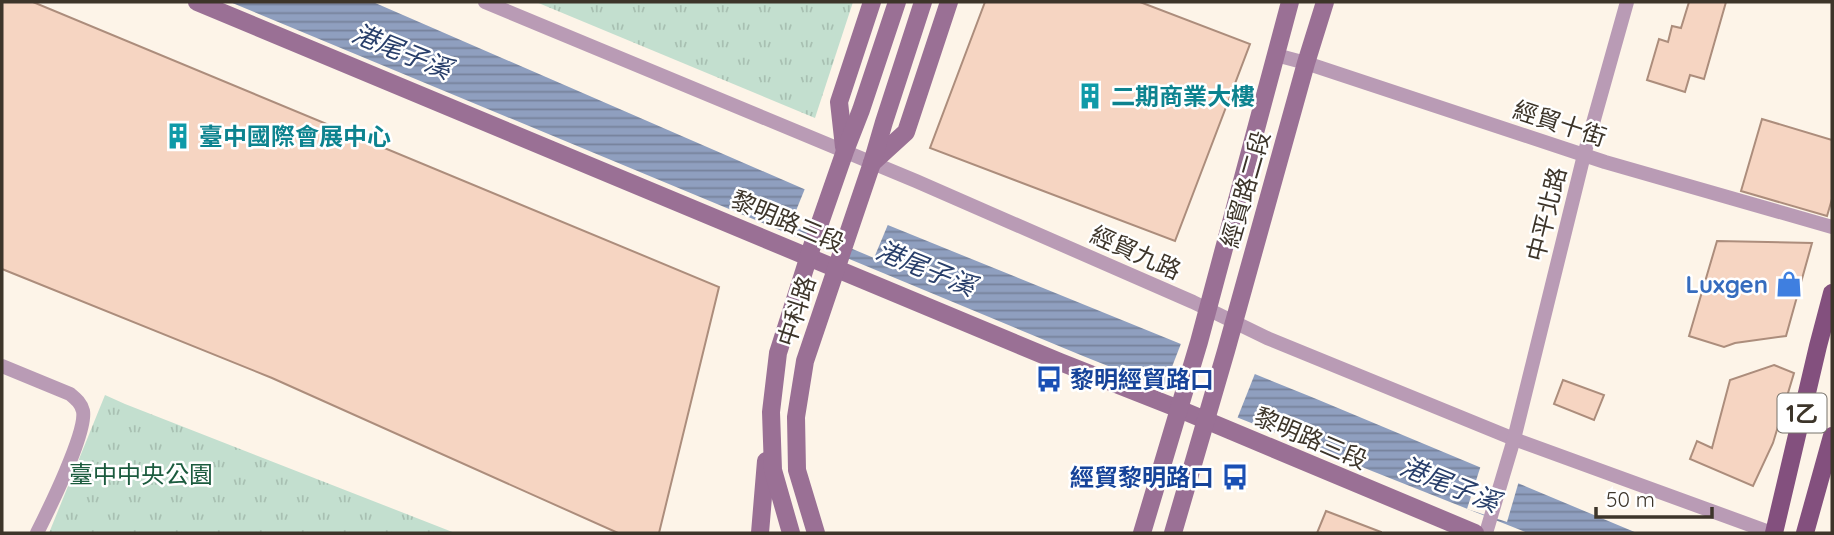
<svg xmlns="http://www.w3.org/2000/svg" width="1834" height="535" font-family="Quicksand,'Noto Sans TC',sans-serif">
	<defs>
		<pattern id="grass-tufts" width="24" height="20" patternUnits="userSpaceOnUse" patternTransform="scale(1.75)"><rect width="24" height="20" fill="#c3dfcf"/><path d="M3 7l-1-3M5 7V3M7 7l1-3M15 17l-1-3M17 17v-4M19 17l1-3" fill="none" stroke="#a8c0b2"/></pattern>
		<pattern id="water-rules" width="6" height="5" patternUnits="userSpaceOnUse" patternTransform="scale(1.75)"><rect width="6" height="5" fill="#8f9fbf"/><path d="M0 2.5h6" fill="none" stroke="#76829b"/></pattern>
	</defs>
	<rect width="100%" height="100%" fill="#fdf4e8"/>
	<g fill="url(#grass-tufts)">
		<path d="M536 2H853L815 118Z"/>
		<path d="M105 395 125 404 455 533H49Z"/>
	</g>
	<path fill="url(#water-rules)" d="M230 2H373L873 219 1314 398 1637 533H1528L1083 356Z"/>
	<g fill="#fdf4e8">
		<path d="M806 186 889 222 874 258 791 223Z"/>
		<path d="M1182 341 1256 371 1237 419 1163 390Z"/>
		<path d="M1481 465 1519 481 1507 522 1467 509Z"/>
	</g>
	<g fill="#f6d5c2" stroke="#ac8d7c" stroke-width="2">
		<path d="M2 2H33L719 287 659 533H618L272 378 2 269Z"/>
		<path d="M985 2H1140L1250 44 1175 241 930 148Z"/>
		<path d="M1689 2H1726L1704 79 1690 75 1685 92 1647 80 1659 39 1668 42 1672 26 1681 28Z"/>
		<path d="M1762 119 1832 140V199L1827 216 1741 191Z"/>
		<path d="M1717 241 1812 243 1786 336 1735 343 1724 347 1689 336Z"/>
		<path d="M1774 365 1794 373 1773 443 1753 486 1690 459 1697 441 1712 448 1730 380Z"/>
		<path d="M1563 380 1604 395 1594 420 1554 404Z"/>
		<path d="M1326 511 1381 532V533H1317Z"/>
	</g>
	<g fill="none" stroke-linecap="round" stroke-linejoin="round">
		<g stroke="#b99bb5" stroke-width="14">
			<path d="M485 2 916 181 1193 302 1267 338 1514 439 1772 533"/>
			<path d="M1276 55 1306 63 1605 162 1832 227"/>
			<path d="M2 366 70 394C76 399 81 403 83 411 87 432 48 511 37 533"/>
			<path d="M1486 533 1514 439 1584 155 1627 2"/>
		</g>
		<g stroke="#9a7095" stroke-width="18">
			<path d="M197 2 1060 362 1179 409 1475 533"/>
			<path d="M844 147 839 102 872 2"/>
			<path d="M872 163 906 132 949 2"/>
			<path d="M760 533 766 461"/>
			<path d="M791 533 773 470 771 412 778 353 814 240 845 151 861 110 897 2"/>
			<path d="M816 533 797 470 796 417 805 361 872 163 884 122 923 2"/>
			<path d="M1142 533 1199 342 1290 2"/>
			<path d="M1173 533 1226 351 1306 63 1325 2"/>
		</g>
		<g stroke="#83507e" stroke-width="18">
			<path d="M1774 533 1818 346 1832 293"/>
			<path d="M1805 533 1832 436"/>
		</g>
	</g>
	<defs>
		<g id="building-bare" transform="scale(2.1)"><path d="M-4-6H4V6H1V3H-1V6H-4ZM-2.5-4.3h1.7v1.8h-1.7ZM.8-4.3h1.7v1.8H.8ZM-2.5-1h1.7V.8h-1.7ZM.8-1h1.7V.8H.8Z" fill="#0f9aa8" stroke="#fff" stroke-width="2.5" paint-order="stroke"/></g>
		<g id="shop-bare" transform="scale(2.1)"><path d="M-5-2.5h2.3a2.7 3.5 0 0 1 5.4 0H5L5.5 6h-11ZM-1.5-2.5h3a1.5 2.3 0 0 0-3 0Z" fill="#3f7fe0" stroke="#fff" stroke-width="2.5" paint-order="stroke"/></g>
		<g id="bus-bare" transform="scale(2.1)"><path d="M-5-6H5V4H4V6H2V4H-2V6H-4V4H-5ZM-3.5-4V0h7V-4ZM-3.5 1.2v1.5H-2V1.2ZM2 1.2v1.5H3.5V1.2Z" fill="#1a4fb4" stroke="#fff" stroke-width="2.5" paint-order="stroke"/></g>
	</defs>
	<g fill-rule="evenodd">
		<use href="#building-bare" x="1090" y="96"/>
		<use href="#building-bare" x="178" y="136"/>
		<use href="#shop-bare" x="1789" y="284"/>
		<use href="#bus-bare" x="1049" y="379"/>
		<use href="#bus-bare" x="1235" y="477"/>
	</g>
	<g text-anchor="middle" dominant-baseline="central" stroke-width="5" stroke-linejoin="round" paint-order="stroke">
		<rect fill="#fff" stroke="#77726a" stroke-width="2" x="1777.5" y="393.5" width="49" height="39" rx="5"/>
		<g font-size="23" font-weight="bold" fill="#3d352a">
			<text x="1802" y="413">1乙</text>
		</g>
		<g font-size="24" font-weight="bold" fill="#0d838f" stroke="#fff" text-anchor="start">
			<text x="1111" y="96">二期商業大樓</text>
			<text x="199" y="136">臺中國際會展中心</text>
		</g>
		<g font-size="24" fill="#3d352a" stroke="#fff">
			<text transform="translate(1560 123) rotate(18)">經貿十街</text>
			<text transform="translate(1245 189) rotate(-74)">經貿路二段</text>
			<text transform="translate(1546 214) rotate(-76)">中平北路</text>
			<text transform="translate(788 221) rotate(23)">黎明路三段</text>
			<text transform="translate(1136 252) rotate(24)">經貿九路</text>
			<text transform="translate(796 311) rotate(-72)">中科路</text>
			<text transform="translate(1311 438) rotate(23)">黎明路三段</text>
		</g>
		<g font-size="24" font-weight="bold" fill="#366cbe" stroke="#fff" text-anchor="end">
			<text x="1768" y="284">Luxgen</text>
		</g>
		<g font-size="24" font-weight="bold" fill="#164399" stroke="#fff" text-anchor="start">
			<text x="1070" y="379">黎明經貿路口</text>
			<text x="1214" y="477" text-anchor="end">經貿黎明路口</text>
		</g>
		<g font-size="24" fill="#1b5b3e" stroke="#fff">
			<text x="141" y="474">臺中中央公園</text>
		</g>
		<g font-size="26" font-style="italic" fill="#293f6b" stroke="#fff">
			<text transform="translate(402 51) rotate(22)">港尾子溪</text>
			<text transform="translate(926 268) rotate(22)">港尾子溪</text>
			<text transform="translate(1450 484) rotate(22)">港尾子溪</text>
		</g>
	</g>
	<rect width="1834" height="535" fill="none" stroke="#3d352a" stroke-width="7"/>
	<path d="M1596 507v10h116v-10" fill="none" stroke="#3d352a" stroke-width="3.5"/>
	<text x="1606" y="507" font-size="21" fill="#3d352a" stroke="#ffffff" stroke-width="5" paint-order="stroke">50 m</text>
</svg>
